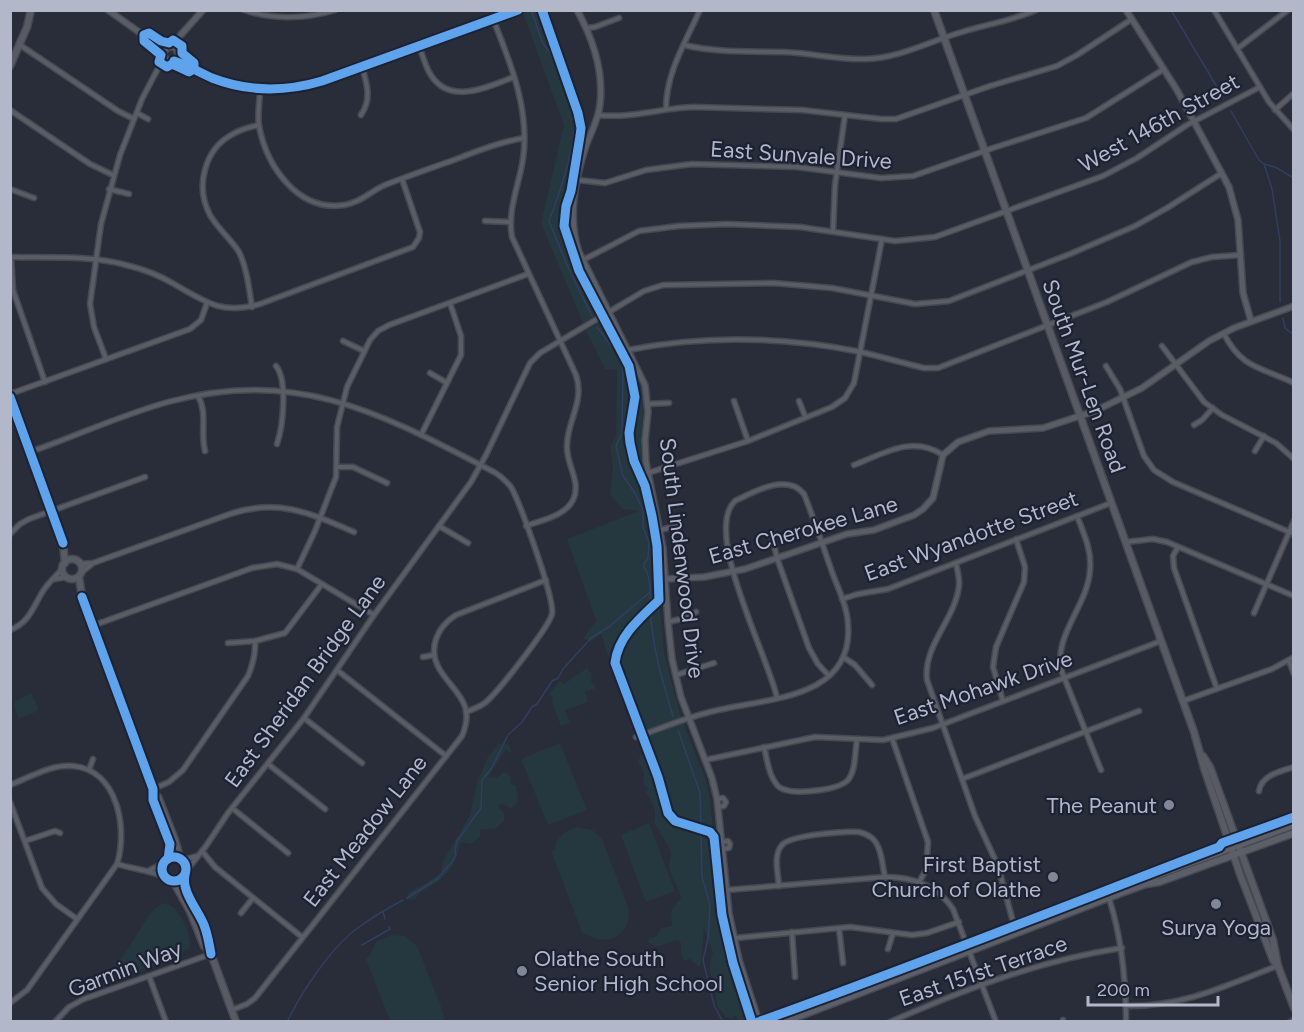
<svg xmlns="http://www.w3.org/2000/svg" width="1304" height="1032" font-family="Figtree,sans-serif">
	<rect width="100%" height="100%" fill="#282d39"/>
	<g fill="#25373f">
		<path d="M528 11H544L588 130 574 179 569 209V228L574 249 603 311 583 323 541 223 564 125 523 13Z"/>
		<path d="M605 320 609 323 631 362 641 387 644 404 641 442 642 464 648 489V508L653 532 664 652 680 714 705 778 710 798 719 891 723 918 734 969 752 1021H738L736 1015 732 1018 726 1017 717 1006C718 989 705 972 712 955L714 956 704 928 701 964 699 967 690 959 684 961 681 954V943L678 940 656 947 648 942 650 938 657 936 661 928 672 926 671 911 681 898C679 888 673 881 670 871 668 864 671 859 671 852 671 850 657 827 654 823 657 810 653 804 646 792L648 788 643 784 644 774 641 766 638 764 640 755 642 754 601 634 590 642 583 638 596 621 567 539 639 511 622 509 610 494 613 468 610 446 616 436 617 370 605 369 586 330Z"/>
		<path d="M587 668 590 673 592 672 591 681 596 688 585 692 588 702 565 710 570 723 561 726 552 702 553 698 549 694 560 681 564 684Z"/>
		<path d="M31 693 38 708V711L19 719 14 707 15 702Z"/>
		<path d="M560 743 587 810 548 825 521 759Z"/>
		<path d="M498 744H508L512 752 509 753 506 749 488 777 497 778 504 772 510 776 511 784 516 785 518 799 515 806 511 808 502 804 500 805 499 808 504 813V821L496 828 480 830V837L471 844 461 842C455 861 456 865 440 880 431 888 419 889 415 900L406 899 408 893 431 880 441 873 443 861 470 815 478 778 482 772 486 760Z"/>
		<path d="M649 823 675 891 646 902 621 835Z"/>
		<path d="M578 827 592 830 602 839 628 907C634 933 607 949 586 934L583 935 551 851 554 850C557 837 565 830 578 827Z"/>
		<path d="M163 903C180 905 191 933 190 948L152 966 121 975 106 983 151 912Z"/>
		<path d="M391 935 405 936 417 946 443 1012 444 1021H390L366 959 369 957 376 942Z"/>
	</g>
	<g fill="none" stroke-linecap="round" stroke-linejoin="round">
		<g stroke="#323e61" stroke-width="1.5">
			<path d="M1171 10 1223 97"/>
			<path d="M531 11C536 21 538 31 542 41 544 46 548 49 550 53 558 70 569 95 574 113 579 138 558 197 549 221L567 265 592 316"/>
			<path d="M1231 111 1259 160 1264 164 1275 167 1294 178"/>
			<path d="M1264 164 1272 189 1280 241V302"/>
			<path d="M1283 318 1285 328 1294 335"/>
			<path d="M597 327 621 359 623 370 622 433 616 446 623 476 635 493 643 510V528L649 542 648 558 644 564V567C652 579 650 594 650 608 652 646 662 680 673 716"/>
			<path d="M678 730 700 793 702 877 710 905 708 939 703 960 714 1005 723 1022"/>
			<path d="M407 898 437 879 452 862 456 855 455 850 457 841 481 808 482 780 491 769 508 735 522 722 532 707 537 704 552 681 558 678 563 669 591 638 610 626 650 592"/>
			<path d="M383 912 385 919"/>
			<path d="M362 945 390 929 389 927"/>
			<path d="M287 1022C302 991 332 946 359 927 373 917 388 908 403 900"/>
		</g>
		<g stroke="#454952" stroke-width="7">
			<g id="minor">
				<path d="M244 10C273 20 306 19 335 10"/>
				<path d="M1214 10 1269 102 1294 130"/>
				<path d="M493 19C511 64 530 110 523 159 519 185 507 211 512 237L576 375C585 401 567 421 567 446 566 465 582 482 573 500 565 516 542 520 526 526"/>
				<path d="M587 28 595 27 619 18"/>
				<path d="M20 45 118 111 134 119"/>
				<path d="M684 45C717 53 751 51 784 52 811 53 838 60 866 59 900 58 930 41 962 32 987 24 1012 21 1036 10"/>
				<path d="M419 46C422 54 425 64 429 72 448 107 487 87 514 77"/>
				<path d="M1237 49 1288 10"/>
				<path d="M260 89C260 101 257 114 259 126 267 167 298 212 344 205 360 203 371 191 385 185 408 176 431 168 454 160 477 151 500 142 524 138"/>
				<path d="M666 109C666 73 685 43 700 10"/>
				<path d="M10 110 90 164 113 175"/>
				<path d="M1275 110 1294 93"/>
				<path d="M137 113 148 119"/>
				<path d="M361 115C372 99 367 84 362 67"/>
				<path d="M598 115C630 119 661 108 693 107L802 110 881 119H896L990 86 1057 66 1077 55 1132 19"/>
				<path d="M578 180 605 183 646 170 692 164 797 167 881 178 913 176 993 148 1086 118 1164 69"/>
				<path d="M10 189 34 198"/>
				<path d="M109 189 129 194"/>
				<path d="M485 221 511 222"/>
				<path d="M833 231 835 185 845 115"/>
				<path d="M10 257C49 258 89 255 126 265 143 269 159 275 174 284 205 302 222 315 260 304L413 247 419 238 420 232 402 179"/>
				<path d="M11 257 13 290 45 382"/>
				<path d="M583 260 639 231 679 226 727 224 800 227 895 241 935 237 1103 176 1137 158 1187 125 1260 87"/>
				<path d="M252 307C249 289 247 268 239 252 231 239 218 229 210 215 195 187 204 149 233 134 241 129 250 127 259 125"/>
				<path d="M1224 334C1242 369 1261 367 1294 383"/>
				<path d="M343 341 364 351"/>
				<path d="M1162 346 1204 402 1222 415 1276 443 1294 459"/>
				<path d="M628 350C704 335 785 337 861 352 882 357 903 363 924 368H938L1107 302 1192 262 1212 257 1240 255"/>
				<path d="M106 359 94 327 90 304 101 224 120 155 142 99 164 57"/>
				<path d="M276 366C288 381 283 426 277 444"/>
				<path d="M1106 366 1120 389 1144 456 1154 470 1173 482 1294 534"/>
				<path d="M430 373 447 383"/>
				<path d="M10 394 190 329 201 320 207 303"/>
				<path d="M198 396C208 413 200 432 205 451"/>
				<path d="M734 401 748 441"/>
				<path d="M799 401 805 416"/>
				<path d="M647 404 669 403"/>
				<path d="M1194 425 1202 420 1213 408"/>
				<path d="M421 435 461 355V336L450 303"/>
				<path d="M1255 451 1264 436"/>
				<path d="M30 452C76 436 121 415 168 402 299 367 382 414 494 472 501 476 506 481 511 487 520 503 555 599 552 614 549 627 498 692 486 702 480 707 473 709 466 712"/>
				<path d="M854 465C885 453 912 435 943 455"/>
				<path d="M337 467H353L387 483"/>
				<path d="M648 473 748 441 832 407 845 398 854 383 882 239"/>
				<path d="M1077 516C1084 534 1092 551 1090 570 1088 606 1052 636 1062 672L1101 770"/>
				<path d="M439 526 468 543"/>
				<path d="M660 530 677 526"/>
				<path d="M10 534 20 524 29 519 145 477"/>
				<path d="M772 536 777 558 809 648 818 664 829 676"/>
				<path d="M1126 542 1153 539 1167 542 1294 596"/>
				<path d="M1178 547 1173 556 1174 568 1217 689"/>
				<path d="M956 563C957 570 960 578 959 586 955 620 923 645 927 680L975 816 998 866 1016 933"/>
				<path d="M80 564 93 563 230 514C278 498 310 513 354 532"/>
				<path d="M297 569 315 531 336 477 337 427 347 387 370 340 378 331 389 325 528 274"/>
				<path d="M82 572 92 564"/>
				<path d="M55 579 67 577"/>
				<path d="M842 599 858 594 888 589 1111 503"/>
				<path d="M1254 613 1294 521"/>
				<path d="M668 622 685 618 696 612"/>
				<path d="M94 627 100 623 252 568 277 564 297 569 374 615"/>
				<path d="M10 630C30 622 33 607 43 591 48 583 56 576 62 569"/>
				<path d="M228 643 255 641 285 633 322 584"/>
				<path d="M423 657 434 655"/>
				<path d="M843 657 855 665 872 685"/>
				<path d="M1289 661 1294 674"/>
				<path d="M337 670 446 756"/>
				<path d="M676 675 714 663"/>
				<path d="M1003 701 993 667 996 647 1024 582 1025 567 1016 539"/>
				<path d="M1183 701 1272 669 1294 657"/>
				<path d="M304 718 362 763"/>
				<path d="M636 737C662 728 687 717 714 711 766 698 854 700 848 624 847 606 838 588 832 572 823 546 814 519 804 494 787 473 755 491 735 501 702 532 769 658 777 698"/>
				<path d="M892 738 928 842 926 870 919 882"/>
				<path d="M764 747C767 758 768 773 775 782 777 786 781 789 786 790 799 794 839 790 848 780 856 770 855 751 857 739"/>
				<path d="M705 760 815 737 883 740 933 728 1161 641"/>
				<path d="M268 764 325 809"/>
				<path d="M89 770 93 759"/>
				<path d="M962 779 1139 711"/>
				<path d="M10 785C30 777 52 764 73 766 118 770 128 829 117 864L27 990 10 1003"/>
				<path d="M153 789 169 782 183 770 248 676C253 664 256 654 255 641"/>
				<path d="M1259 791C1261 775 1281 771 1294 767"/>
				<path d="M717 799 723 798 726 802 724 806 718 807"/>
				<path d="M10 802 42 888 56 904 77 919"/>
				<path d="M232 808 288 853"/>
				<path d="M25 841 55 831 60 833"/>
				<path d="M721 842 728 841 730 844 729 848 722 849"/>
				<path d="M202 851 215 867 302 937"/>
				<path d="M183 860 197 856"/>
				<path d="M117 864C133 869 149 870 165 877"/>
				<path d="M150 870 164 863"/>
				<path d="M187 870 206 846 228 813 304 718 374 615 471 482 486 455 530 363 540 353 644 291 663 285 773 283 832 288 915 304 949 301 1070 254 1135 226 1167 208 1222 173"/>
				<path d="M779 886C778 873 773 855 782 845 790 835 846 831 859 832 864 833 868 835 872 838 882 847 882 865 885 877"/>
				<path d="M726 890 885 877C913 877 937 885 953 909L996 1022"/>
				<path d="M1109 898C1122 939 1126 979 1126 1022"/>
				<path d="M241 913 253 898"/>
				<path d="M839 928 843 963"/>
				<path d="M792 932 795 977"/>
				<path d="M735 938 850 927 912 935 927 933 959 922"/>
				<path d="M888 949 893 933"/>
				<path d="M149 976 166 1022"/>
				<path d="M1126 1006C1183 1007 1225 986 1277 966"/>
				<path d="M232 1010 247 1004 255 998 462 736C476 703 455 694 440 670 427 649 437 627 456 615L546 580"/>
				<path d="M1063 1020V1022"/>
				<path d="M55 1022 69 1007 84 999 211 954"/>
				<path d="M890 1022C965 989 1041 960 1122 948"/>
				<path d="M1290 1022 1294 1020"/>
			</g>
		</g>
		<g stroke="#454952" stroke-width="8">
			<g id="tertiary">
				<path d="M108 10 153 42 163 54"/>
				<path d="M577 10C593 39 604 70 600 104 599 118 592 130 587 143 575 178 567 217 579 252L645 385 648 412 645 440 646 462 663 548 668 622 672 659 681 697 712 778 717 799 729 913 739 960 759 1022"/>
				<path d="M1126 10 1177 90 1229 187 1238 220 1243 293 1251 321"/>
				<path d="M154 42 176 48 178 54 174 61H169L164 57V52L168 47"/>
				<path d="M170 47 203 10"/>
				<path d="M174 61C187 65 199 72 212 78 248 92 285 92 322 81L518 10"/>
				<path d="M665 579 704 577 745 569 847 534 874 530 914 515 923 509 933 498 943 455 958 442 989 431 1043 428 1095 411 1142 388 1209 341 1234 328 1294 306"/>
			</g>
		</g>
		<g stroke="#454952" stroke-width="9">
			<g id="secondary">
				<path d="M934 10 1194 732 1204 768 1240 874 1273 960 1278 966"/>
				<path d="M10 66 27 27 31 10"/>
				<path d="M10 397 63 543 65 563"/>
				<circle cx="72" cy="569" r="10"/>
				<path d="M79 577 82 597 153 789V800L170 844 168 859"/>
				<path d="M1203 756 1210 767 1273 940 1278 966 1294 1008"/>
				<path d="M154 793 158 797 175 840 180 858"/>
				<circle cx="174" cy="869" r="12"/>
				<path d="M185 875C181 894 211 925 210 951L236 1022"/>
				<path d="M173 881 190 911 204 946 210 951"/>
			</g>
		</g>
		<g stroke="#464a55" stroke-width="9">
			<g id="primary">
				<path d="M1148 882 1158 875 1294 825"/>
				<path d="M784 1022 1121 893 1146 884 1159 882 1294 833"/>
			</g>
		</g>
		<use href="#minor" stroke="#5a5c66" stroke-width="4"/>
		<use href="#tertiary" stroke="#5a5c66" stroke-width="5"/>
		<use href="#secondary" stroke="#585a64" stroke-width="6"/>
		<use href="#primary" stroke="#5c5e68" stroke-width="6"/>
		<g stroke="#1c2233" stroke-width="13">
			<g id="cycleway">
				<path d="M542 10 578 113 581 128 580 136 571 191 566 206 564 226 579 271 629 366 635 397 629 433 630 443 634 461 645 486 652 516 657 546 659 600C641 617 618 636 615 663L658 777 668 813 675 821 710 832 714 837 722 915 733 963 752 1022"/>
				<path d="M149 33 161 41 169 43 173 40 182 46V53L194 63V69L189 72 172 64 167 67 159 62 161 55 144 41V35Z"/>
				<path d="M174 61C187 65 199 72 212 78 248 92 285 92 322 81L518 10"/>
				<path d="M10 397 63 543"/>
				<path d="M82 597 153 789V800L170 844 168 859"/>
				<circle cx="174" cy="869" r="12"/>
				<path d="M185 875C181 891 198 910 204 925 208 935 209 944 211 954"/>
				<path d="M758 1022C912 967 1065 906 1219 847L1222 843 1294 817"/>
			</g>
		</g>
		<use href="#cycleway" stroke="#60a3ed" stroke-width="9"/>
	</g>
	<g fill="#828797" stroke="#1c2233" stroke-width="2">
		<circle cx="1169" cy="805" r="6"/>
		<circle cx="1053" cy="877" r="6"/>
		<circle cx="1216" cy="904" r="6"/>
		<circle cx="522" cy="971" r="6"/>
	</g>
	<g text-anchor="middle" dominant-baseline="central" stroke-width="4.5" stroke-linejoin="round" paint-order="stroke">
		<g font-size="22" fill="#b2b8ca" stroke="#1c2233">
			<text transform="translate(1159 123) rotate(-29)">West 146th Street</text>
			<text transform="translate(801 155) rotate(4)">East Sunvale Drive</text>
			<text transform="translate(1084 376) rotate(70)">South Mur-Len Road</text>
			<text transform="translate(803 530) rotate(-16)">East Cherokee Lane</text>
			<text transform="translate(971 536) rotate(-20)">East Wyandotte Street</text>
			<text transform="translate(682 558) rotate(83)">South Lindenwood Drive</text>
			<text transform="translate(305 681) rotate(-54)">East Sheridan Bridge Lane</text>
			<text transform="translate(983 688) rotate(-19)">East Mohawk Drive</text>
			<text transform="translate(365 831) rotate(-52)">East Meadow Lane</text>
			<text transform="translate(125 969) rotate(-21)">Garmin Way</text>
			<text transform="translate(983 971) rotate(-19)">East 151st Terrace</text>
		</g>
		<g font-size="22" fill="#b2b8ca" stroke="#1c2233" text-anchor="end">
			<text x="1157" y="805">The Peanut</text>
			<text x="1041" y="864">First Baptist<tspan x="1041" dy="25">Church of Olathe</tspan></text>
			<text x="1216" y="927" text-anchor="middle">Surya Yoga</text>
			<text x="534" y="958" text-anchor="start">Olathe South<tspan x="534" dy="25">Senior High School</tspan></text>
		</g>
	</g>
	<rect width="1304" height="1032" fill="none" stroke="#b2b8ca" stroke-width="24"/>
	<path d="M1088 996v9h130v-9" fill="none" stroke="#b2b8ca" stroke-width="3"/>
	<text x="1097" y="996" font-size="18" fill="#b2b8ca" stroke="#1c2233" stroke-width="4.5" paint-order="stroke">200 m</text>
</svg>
